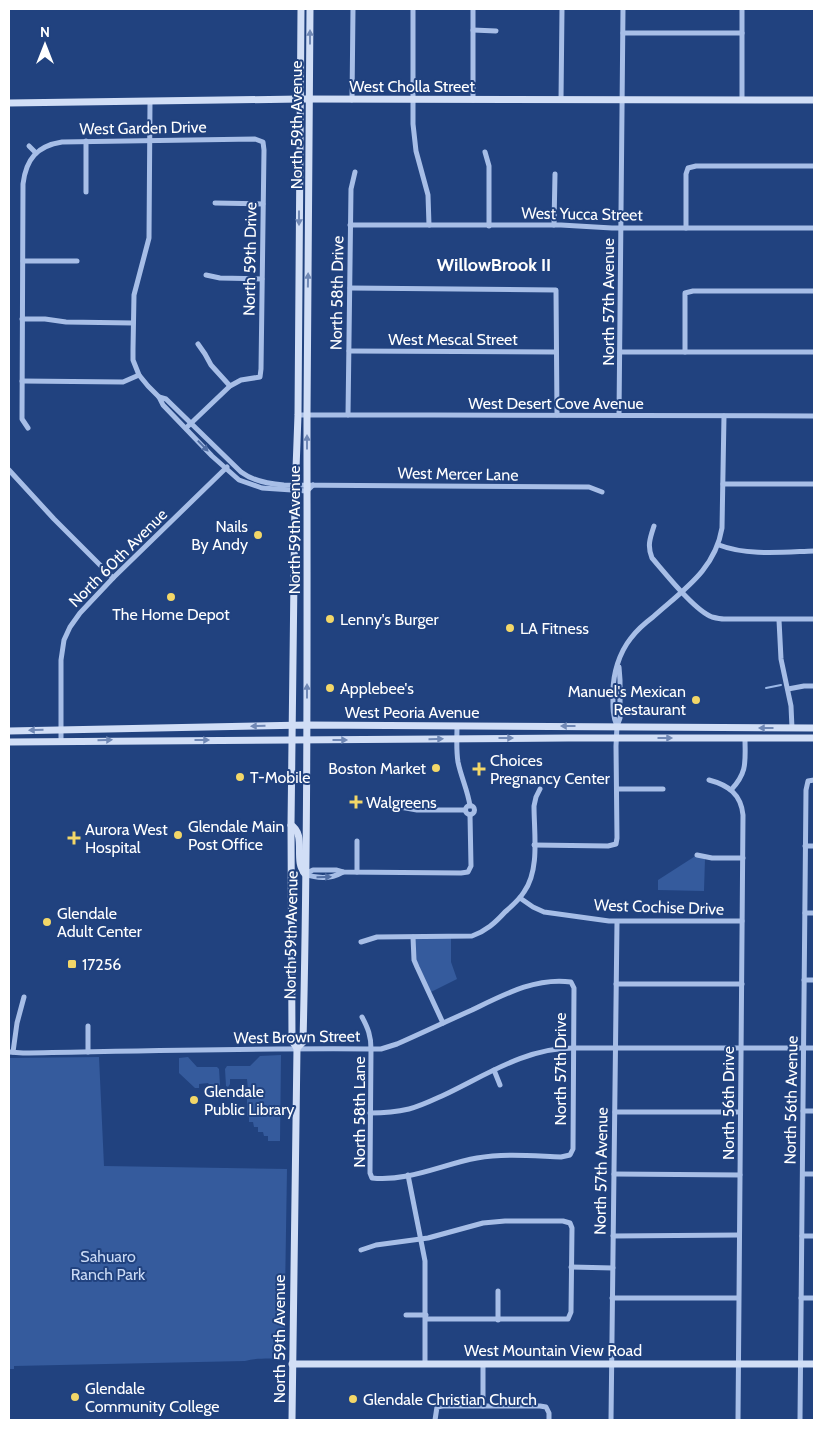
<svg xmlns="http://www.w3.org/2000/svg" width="823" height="1429" font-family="Cabin,sans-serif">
	<rect width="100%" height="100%" fill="#21427f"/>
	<g fill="#355b9d">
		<path d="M697 855 705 858 704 891 658 890V880Z"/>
		<path d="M413 937H451V962L457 979 429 993 417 967Z"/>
		<path d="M281 1055 280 1141H268V1136H264L263 1132H258V1127H254L253 1122H249V1117L247 1116V1097H262V1095L253 1094 248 1090 247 1079H230V1084L228 1087 226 1086 225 1069 227 1066H250L260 1056Z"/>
		<path d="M99 1057 104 1166 287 1169 284 1357C271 1360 258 1357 245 1361L14 1366V1369H9V1058Z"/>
		<path d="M188 1057 197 1067H217L219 1069 220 1085 218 1087 212 1088 208 1083 199 1084V1088H195L179 1073V1058Z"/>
	</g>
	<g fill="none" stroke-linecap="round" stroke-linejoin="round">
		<path stroke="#9ab8e8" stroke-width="2" d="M766 688 781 685"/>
		<g stroke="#a7bee7" stroke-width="5">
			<path d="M413 9V124L416 151 428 195 429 225"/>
			<path d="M473 30 496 31"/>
			<path d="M623 33H742"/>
			<path d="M352 100 353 9"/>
			<path d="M473 100V9"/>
			<path d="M561 100 562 9"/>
			<path d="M742 100V9"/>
			<path d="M150 102 149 238 134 295 133 349V360L139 375 148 386 159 397 163 405 212 456 239 480 262 488 307 491 313 485"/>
			<path d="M86 141V192"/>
			<path d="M29 146 36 153"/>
			<path d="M485 152 489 166V226"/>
			<path d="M215 203 263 204"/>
			<path d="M350 225H561L612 228H814"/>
			<path d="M554 225 555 174"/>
			<path d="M686 228V174L688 168 696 166H814"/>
			<path d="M23 261H77"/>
			<path d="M206 275 220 278 262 279"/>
			<path d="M350 288 556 290 557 415"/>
			<path d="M22 319H45L66 322 133 323"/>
			<path d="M198 344 205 354 211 365 230 386"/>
			<path d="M349 351 556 352"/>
			<path d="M620 352H814"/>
			<path d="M685 352V293L693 291H814"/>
			<path d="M22 381 123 382 139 375"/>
			<path d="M159 397 166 399 241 472C253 481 269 484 284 485L589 487 602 492"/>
			<path d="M298 415H434L814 416"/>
			<path d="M348 415 351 189 355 172"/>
			<path d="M619 415 623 9"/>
			<path d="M28 428 22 419 23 184C26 159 37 146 62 142L255 139 263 142 264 150 261 369 260 377 241 380 230 386 186 428"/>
			<path d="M9 470 54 519 113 578"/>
			<path d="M723 484H814"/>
			<path d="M654 526C650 538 647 546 652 558 665 573 695 611 712 617 716 618 720 619 724 619H814"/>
			<path d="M719 545C747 556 784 552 814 551"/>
			<path d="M779 620 781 659 791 706 792 728"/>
			<path d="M788 689 804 686H814"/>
			<path d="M457 726C457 738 456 750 458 762 461 777 468 791 470 806"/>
			<path d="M617 726C612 715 613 704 613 692 613 674 619 653 631 638 637 630 645 623 653 617 683 590 715 570 722 528L724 416"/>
			<path d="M61 741V660L64 640 70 627 80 613 113 578 227 467"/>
			<path d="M709 780C728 785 741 794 743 815L738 1420"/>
			<path d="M617 789H663"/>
			<path d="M731 790C748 772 745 761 745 738"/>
			<circle cx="470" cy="810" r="4.5"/>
			<path d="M400 807 417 810H465"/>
			<path d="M534 845 608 846 616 844 617 838 616 746 617 726 620 718V680L619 667"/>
			<path d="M805 846H814"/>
			<path d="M697 855 712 858H743"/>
			<path d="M357 872V841"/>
			<path d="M305 874 313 870H336L343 872 461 873 468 872 471 866 470 815"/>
			<path d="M305 874C318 879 331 879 343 872"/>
			<path d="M520 898 533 907 544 912 609 921H742"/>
			<path d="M805 913H814"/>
			<path d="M413 937 414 960 417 967 443 1023"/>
			<path d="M361 942 377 937 472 936C486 931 495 923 505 912 512 906 519 900 524 892 540 870 534 833 534 806L536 797 540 789"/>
			<path d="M804 980H814"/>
			<path d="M616 984H742"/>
			<path d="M88 1026V1052"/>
			<path d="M9 1052 23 1053C139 1051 255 1048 371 1049H381L397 1044C422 1033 447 1021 472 1010 503 995 536 977 571 982L574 988 573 1149 570 1155 561 1157C534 1156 505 1153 477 1158 443 1164 408 1182 372 1178L370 1173 371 1049C371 1036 368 1028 362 1017"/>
			<path d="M13 1052 17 1023 24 997"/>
			<path d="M494 1070 500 1085"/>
			<path d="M803 1111H814"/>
			<path d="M615 1112H740"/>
			<path d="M370 1113C383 1113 396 1112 409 1109 421 1106 433 1100 444 1095 486 1075 526 1048 573 1048H814"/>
			<path d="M614 1174 740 1175"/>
			<path d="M803 1174H814"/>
			<path d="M408 1175 425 1261V1363"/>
			<path d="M613 1236 739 1235"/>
			<path d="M802 1236H814"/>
			<path d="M361 1250 376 1245 428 1238 483 1223 505 1221H563L570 1223 572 1228 571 1312 568 1319H426"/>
			<path d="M571 1267 613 1268"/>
			<path d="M612 1298H738"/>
			<path d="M801 1298H814"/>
			<path d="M406 1315H426"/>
			<path d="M498 1320V1291"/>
			<path d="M483 1364V1406"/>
			<path d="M435 1420 437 1407 443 1406H540L546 1407 549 1413V1420"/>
			<path d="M611 1420 617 922"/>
			<path d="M800 1420 806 790 808 781 814 780"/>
		</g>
		<g stroke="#d1def6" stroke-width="7">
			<path d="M9 103 300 99 814 100"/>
			<path d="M9 731 307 725 814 728"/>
			<path d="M9 742 568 738H814"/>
			<path d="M291 825C307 835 293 861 305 874"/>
			<path d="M297 1048 303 1042C308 832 307 623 307 414 307 279 310 144 310 9"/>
			<path d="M292 1364H814"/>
			<path d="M292 1420 297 1048 292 1041 291 825 295 496 298 415 301 9"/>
		</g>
	</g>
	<defs><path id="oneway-solid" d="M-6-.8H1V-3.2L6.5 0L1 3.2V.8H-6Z" transform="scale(1.25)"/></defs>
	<g fill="#7088b5">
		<use href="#oneway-solid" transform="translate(310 37) rotate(-90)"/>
		<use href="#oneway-solid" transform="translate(299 218) rotate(90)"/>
		<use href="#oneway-solid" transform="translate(308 280) rotate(-89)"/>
		<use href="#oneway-solid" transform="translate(307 442) rotate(-90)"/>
		<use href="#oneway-solid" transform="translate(307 691) rotate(-90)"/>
		<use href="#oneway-solid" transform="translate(258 726) rotate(179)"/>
		<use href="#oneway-solid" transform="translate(568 726) rotate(-180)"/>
		<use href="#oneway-solid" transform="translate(766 728) rotate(180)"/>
		<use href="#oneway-solid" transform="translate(36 730) rotate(179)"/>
		<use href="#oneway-solid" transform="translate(506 738)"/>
		<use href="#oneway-solid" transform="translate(665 738)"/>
		<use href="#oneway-solid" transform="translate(436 739) rotate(-1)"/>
		<use href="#oneway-solid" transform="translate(105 740) rotate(-1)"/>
		<use href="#oneway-solid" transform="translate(202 740)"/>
		<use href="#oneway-solid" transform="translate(340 740)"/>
	</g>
	<g fill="#506da3">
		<use href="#oneway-solid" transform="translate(203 446) rotate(46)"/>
		<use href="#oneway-solid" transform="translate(324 877) rotate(-1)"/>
	</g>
	<g fill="#f3d768" stroke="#21427f" stroke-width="2">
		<circle cx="258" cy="535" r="5"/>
		<circle cx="171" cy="597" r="5"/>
		<circle cx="330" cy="619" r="5"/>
		<circle cx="510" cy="628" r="5"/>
		<circle cx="330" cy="688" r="5"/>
		<circle cx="696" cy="700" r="5"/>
		<circle cx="436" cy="768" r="5"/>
		<path d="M476.5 761.5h5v5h5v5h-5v5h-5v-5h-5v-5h5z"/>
		<circle cx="240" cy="777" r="5"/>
		<path d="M353.5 794.5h5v5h5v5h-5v5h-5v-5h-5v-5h5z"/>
		<circle cx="178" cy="835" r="5"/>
		<path d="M71.5 830.5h5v5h5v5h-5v5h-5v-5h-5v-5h5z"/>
		<circle cx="47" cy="922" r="5"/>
		<rect x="67" y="959" width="10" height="10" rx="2.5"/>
		<circle cx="194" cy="1100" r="5"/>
		<circle cx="75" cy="1397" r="5"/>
		<circle cx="353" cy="1399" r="5"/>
	</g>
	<g text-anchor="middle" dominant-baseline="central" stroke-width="4" stroke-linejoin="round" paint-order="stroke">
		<g font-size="16" fill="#fff" stroke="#21427f">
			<text x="412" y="86">West Cholla Street</text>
			<text transform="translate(296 125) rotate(-90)">North 59th Avenue</text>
			<text transform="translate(143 128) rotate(-1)">West Garden Drive</text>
			<text transform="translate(582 214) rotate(1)">West Yucca Street</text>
			<text transform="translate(250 259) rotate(-89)">North 59th Drive</text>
			<text transform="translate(337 293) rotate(-89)">North 58th Drive</text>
			<text transform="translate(608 302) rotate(-90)">North 57th Avenue</text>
			<text x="453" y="339">West Mescal Street</text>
			<text x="556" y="403">West Desert Cove Avenue</text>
			<text transform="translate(458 474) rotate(1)">West Mercer Lane</text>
			<text transform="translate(294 530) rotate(-90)">North 59th Avenue</text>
			<text transform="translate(118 558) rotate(-45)">North 60th Avenue</text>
			<text x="412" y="712">West Peoria Avenue</text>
			<text transform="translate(659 907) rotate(2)">West Cochise Drive</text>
			<text transform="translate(291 935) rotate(-89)">North 59th Avenue</text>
			<text transform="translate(297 1037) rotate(-1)">West Brown Street</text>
			<text transform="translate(560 1069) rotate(-90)">North 57th Drive</text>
			<text transform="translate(791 1100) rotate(-89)">North 56th Avenue</text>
			<text transform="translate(728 1103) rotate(-90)">North 56th Drive</text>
			<text transform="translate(359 1112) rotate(-90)">North 58th Lane</text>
			<text transform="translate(601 1171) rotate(-89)">North 57th Avenue</text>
			<text transform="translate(279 1339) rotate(-90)">North 59th Avenue</text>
			<text x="553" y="1350">West Mountain View Road</text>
		</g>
		<g font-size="16" fill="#fff" stroke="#21427f" text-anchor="start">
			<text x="248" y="526" text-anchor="end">Nails<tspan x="248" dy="18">By Andy</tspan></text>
			<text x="171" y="614" text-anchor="middle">The Home Depot</text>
			<text x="340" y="619">Lenny's Burger</text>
			<text x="520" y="628">LA Fitness</text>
			<text x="340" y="688">Applebee's</text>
			<text x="686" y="691" text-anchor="end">Manuel's Mexican<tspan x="686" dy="18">Restaurant</tspan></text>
			<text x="490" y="760">Choices<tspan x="490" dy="18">Pregnancy Center</tspan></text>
			<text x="426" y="768" text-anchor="end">Boston Market</text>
			<text x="250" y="777">T-Mobile</text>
			<text x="366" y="802">Walgreens</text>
			<text x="188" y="826">Glendale Main<tspan x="188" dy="18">Post Office</tspan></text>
			<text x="85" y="829">Aurora West<tspan x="85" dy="18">Hospital</tspan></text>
			<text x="57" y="913">Glendale<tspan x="57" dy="18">Adult Center</tspan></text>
			<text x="82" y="964">17256</text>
			<text x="204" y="1091">Glendale<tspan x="204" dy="18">Public Library</tspan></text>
			<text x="85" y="1388">Glendale<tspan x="85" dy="18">Community College</tspan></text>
			<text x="363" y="1399">Glendale Christian Church</text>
		</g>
		<g font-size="16" fill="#cadaf5" stroke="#21427f">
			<text x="108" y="1256">Sahuaro<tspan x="108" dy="18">Ranch Park</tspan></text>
		</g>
		<g font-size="18" font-weight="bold" fill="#fff" stroke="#21427f">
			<text x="494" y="265">WillowBrook II</text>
		</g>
	</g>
	<rect width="823" height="1429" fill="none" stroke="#ffffff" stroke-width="20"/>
	<g transform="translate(45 45)" stroke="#21427f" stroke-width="4" paint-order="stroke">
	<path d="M0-4L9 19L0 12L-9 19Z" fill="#ffffff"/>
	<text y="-8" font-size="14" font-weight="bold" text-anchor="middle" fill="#ffffff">N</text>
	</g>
</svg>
